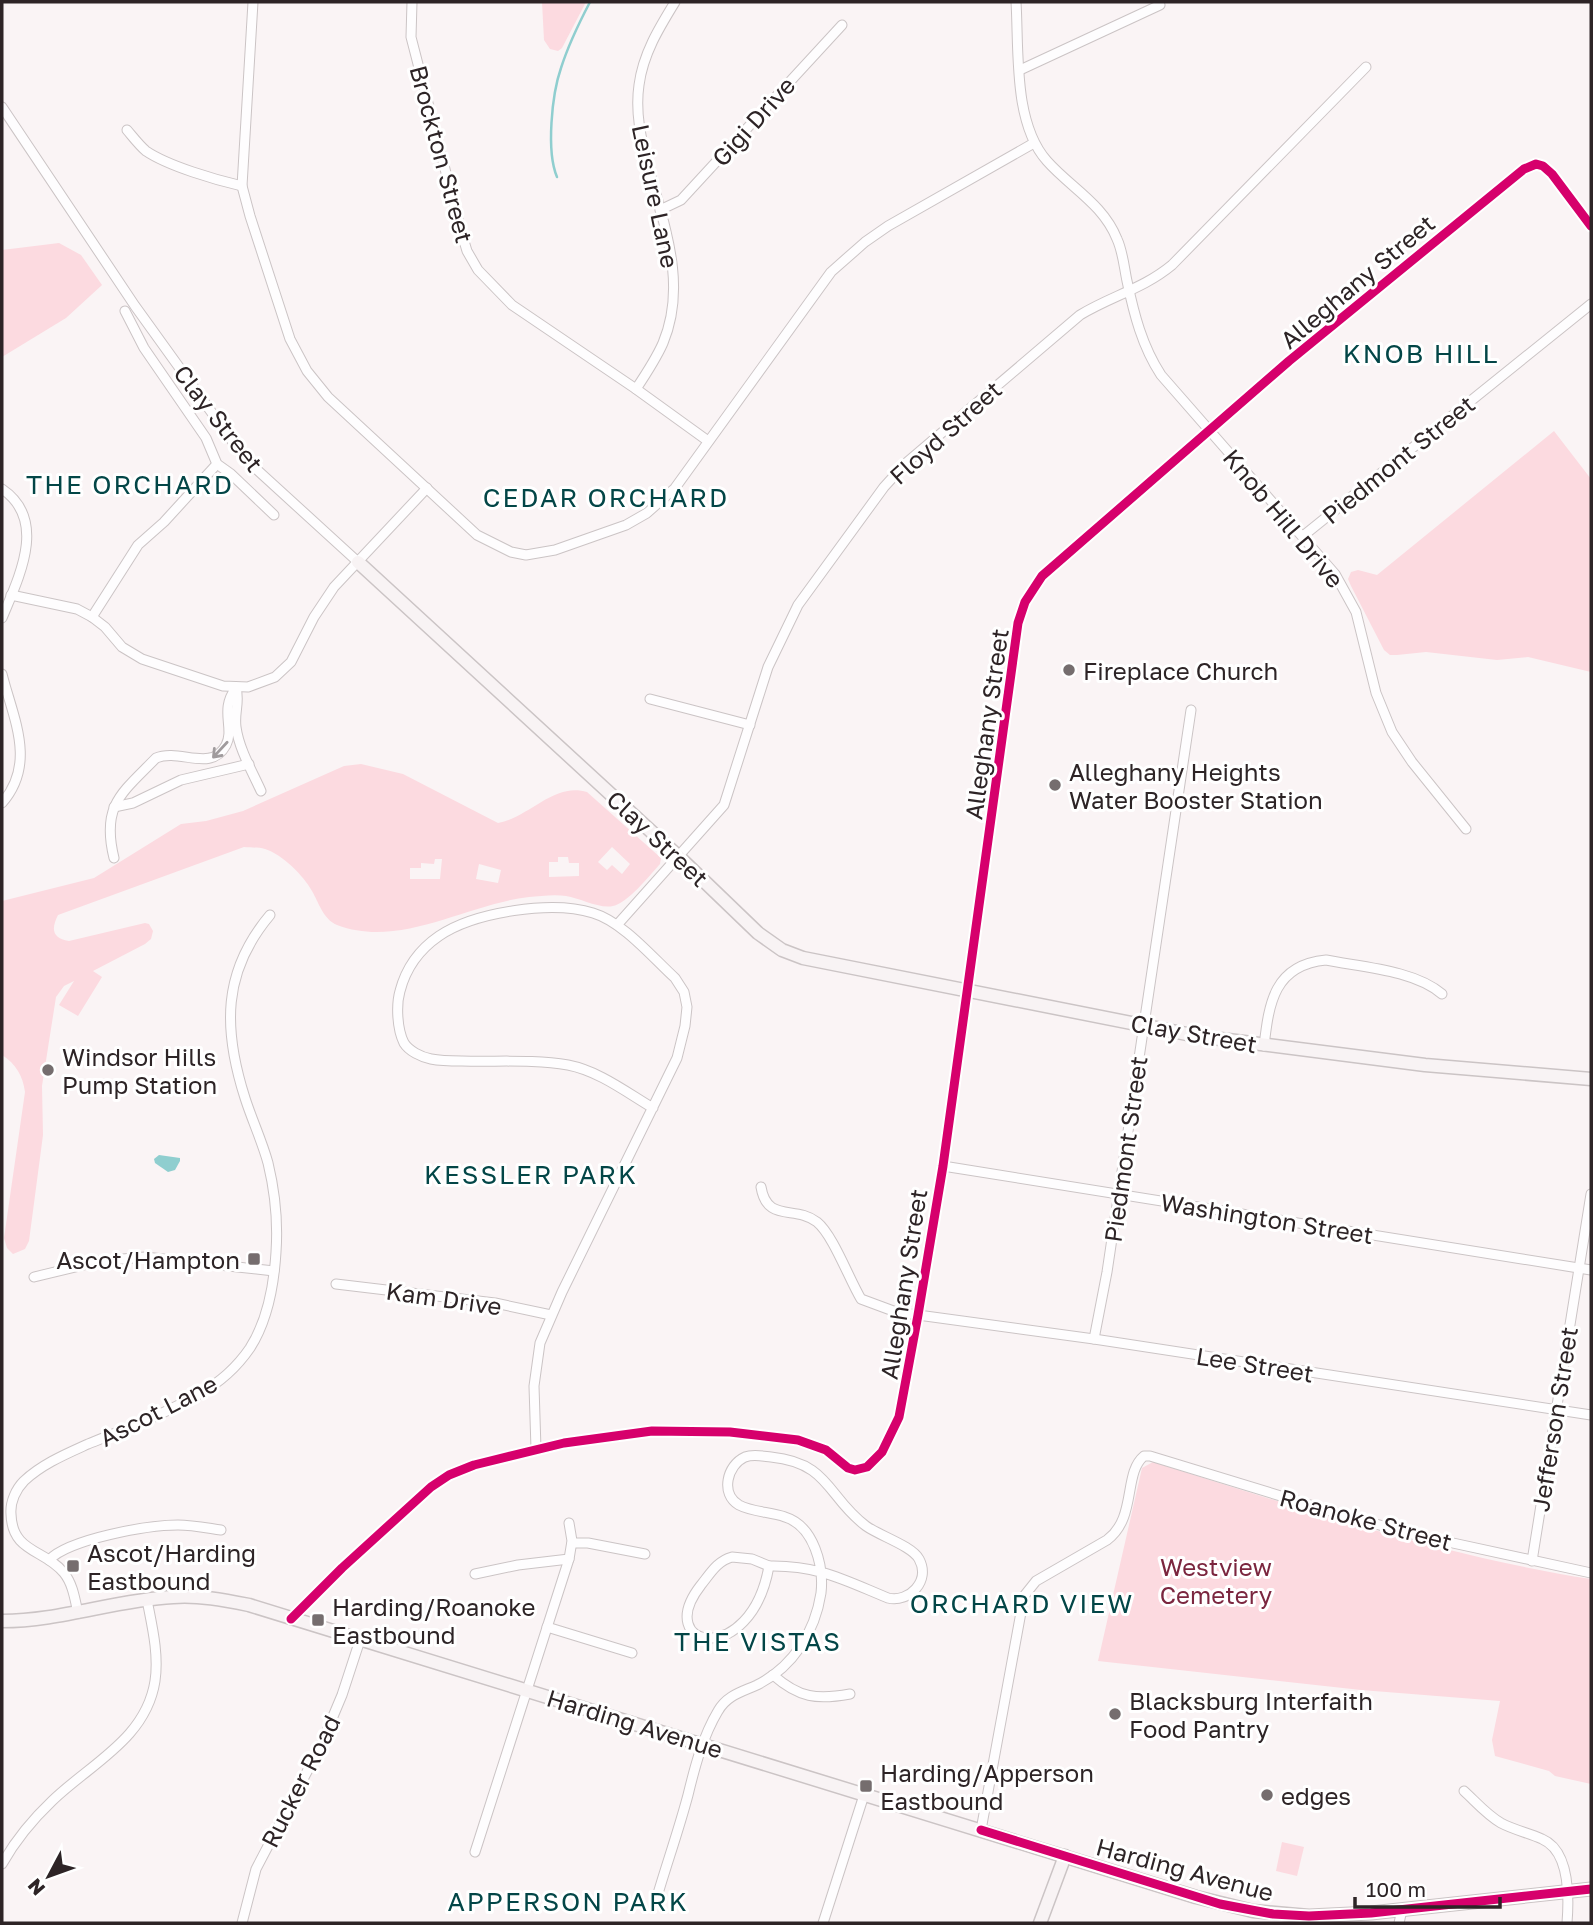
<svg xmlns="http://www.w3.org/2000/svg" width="1593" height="1925" font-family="'Golos Text',sans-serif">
	<rect width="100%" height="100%" fill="#faf4f5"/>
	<g fill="#fcdae0" fill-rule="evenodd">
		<path d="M542 2H586L562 48 558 51 550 49 544 40Z"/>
		<path d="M59 243 81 255 102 285 66 318 2 357V250Z"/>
		<path d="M1554 431 1591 479V672L1528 657 1497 660 1426 652 1397 655H1390L1384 650 1351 586 1348 579 1351 572 1358 570 1377 575Z"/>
		<path d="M361 764 403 774 498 823C530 817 554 782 587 792L661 858 660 864C649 876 628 903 613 906 599 909 580 898 566 896 555 894 540 896 529 897 466 904 400 949 337 925 323 919 319 903 312 891 303 875 283 855 265 849 258 847 250 848 244 847L58 915C51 929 52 938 69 941L145 923 149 924 153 931 151 939 145 944 93 971 102 977 78 1016 59 1005 74 981 64 986 56 997 42 1086 43 1135 29 1241 25 1249 13 1254 7 1248 4 1238 25 1092C23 1076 16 1064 2 1055V901L94 878 181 824 206 821 243 811 344 766ZM612 847 630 864 622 874 612 865 607 870 598 862ZM558 857H568L569 863H579V876L549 877V862H558ZM435 859H442L440 879H410V868H421V863L434 864ZM479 864 501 870 498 883 476 879Z"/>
		<path d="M1153 1462C1296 1507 1443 1556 1591 1579V1784L1555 1776 1549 1771 1495 1756 1492 1740 1500 1701 1361 1690 1098 1661 1142 1468Z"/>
		<path d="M1282 1842 1304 1847 1297 1876 1276 1871Z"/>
	</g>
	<path fill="#8fcecf" d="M159 1155 180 1158V1161L175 1170 168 1172 155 1163 154 1159Z"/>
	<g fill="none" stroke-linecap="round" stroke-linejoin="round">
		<path stroke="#8fcecf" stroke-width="2.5" d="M557 177C546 151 552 94 561 68 568 46 579 23 590 2"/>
		<g stroke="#cbc4c5" stroke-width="11">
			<g id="street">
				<path d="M253 2 242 186 250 216 290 339 307 371 328 397 477 535 511 552 526 555 555 550 626 525 647 513 675 488 831 272 865 242 888 226 1034 143"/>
				<path d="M412 2 411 37 461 231 467 251 478 270 512 305 636 389 708 441"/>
				<path d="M1016 2C1019 50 1013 123 1047 161 1071 188 1103 204 1117 239 1123 252 1124 267 1127 281 1134 314 1142 346 1161 375L1335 574 1356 612 1376 693 1392 732 1412 762 1466 829"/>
				<path d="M1020 70 1160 5"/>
				<path d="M2 107 135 306 238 449 254 467 358 562"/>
				<path d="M127 130C133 137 139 145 146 151 168 166 216 180 242 186"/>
				<path d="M660 210 681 200 842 25"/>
				<path d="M125 311 144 348 206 438 217 464 231 474 274 515"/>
				<path d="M636 389C646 374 656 359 663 343 688 283 663 223 648 165 641 139 635 112 639 85 643 54 659 28 675 2"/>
				<path d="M2 489C48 520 19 577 2 618"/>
				<path d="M1303 536 1591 304"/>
				<path d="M11 595 77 609 92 617 105 627 122 647 142 659 223 686 248 687 275 677 291 662 314 617 334 587 427 488"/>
				<path d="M92 617 138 545 164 522 217 464"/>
				<path d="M2 674C13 718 37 763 2 803"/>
				<path d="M236 688C240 702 234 712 236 727 239 749 252 771 261 791"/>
				<path d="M650 699 750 725"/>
				<path d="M114 807 133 803 181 780 249 764"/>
				<path d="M114 858C101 805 122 793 156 758 180 748 211 773 226 745 235 728 219 710 236 688"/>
				<path d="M617 925 724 805 768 667 798 605 884 487 905 464 1080 315C1111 296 1143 289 1172 265L1366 67"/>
				<path d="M1264 1046C1269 1003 1274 965 1326 960 1361 967 1414 970 1442 994"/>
				<path d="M943 1166 1591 1270"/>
				<path d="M761 1187C767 1223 795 1205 817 1222 833 1235 849 1279 861 1299L896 1312 1094 1339 1591 1415"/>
				<path d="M34 1277 100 1261 145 1257 274 1271"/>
				<path d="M336 1284 495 1303 551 1315"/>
				<path d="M1094 1339 1107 1272 1191 710"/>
				<path d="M536 1449 534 1386 540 1343 562 1292 677 1058 685 1026 687 1007 684 992 675 978C652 957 623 922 593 913 552 900 474 912 439 936 420 949 406 968 400 991 396 1005 397 1029 404 1043 409 1051 421 1057 431 1059 441 1061 452 1061 462 1061 497 1062 534 1059 568 1065 599 1071 626 1092 653 1108"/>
				<path d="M572 1543H588L645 1554"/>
				<path d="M732 1557 752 1559 769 1566C751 1669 651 1649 701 1585 710 1574 717 1561 732 1557Z"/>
				<path d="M49 1560C69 1539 148 1525 178 1525 192 1525 207 1528 221 1530"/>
				<path d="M1532 1561 1591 1194"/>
				<path d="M475 1574 518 1565 569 1559"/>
				<path d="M78 1613C75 1600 73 1584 64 1573 45 1549 12 1553 11 1514 10 1502 16 1489 24 1481 42 1464 66 1454 88 1444 125 1429 165 1414 199 1394 219 1383 237 1367 250 1348 268 1320 274 1285 276 1252 278 1223 275 1192 268 1163 262 1141 252 1120 245 1098 223 1029 222 972 270 915"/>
				<path d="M291 1619 342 1568 431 1487 449 1475 474 1465 564 1443 652 1431 730 1432 798 1440 826 1450 848 1468 855 1470 867 1467 882 1452 899 1417 918 1315 943 1166 1018 623 1025 602 1042 576 1289 361 1524 169 1536 164 1543 166 1552 174 1591 226"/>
				<path d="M547 1627 632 1653"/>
				<path d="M773 1675C799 1698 817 1700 850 1694"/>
				<path d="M1464 1791C1476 1802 1487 1815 1501 1823 1514 1830 1529 1833 1542 1839 1570 1851 1569 1898 1567 1923"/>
				<path d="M981 1830 1024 1596 1036 1581 1107 1540C1137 1518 1123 1473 1144 1456H1150L1343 1515 1416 1535 1591 1573"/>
				<path d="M475 1852 569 1559 572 1541 569 1523"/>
				<path d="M2 1864C15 1841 32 1820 52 1801 90 1764 146 1739 155 1681 159 1654 152 1626 147 1600"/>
				<path d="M657 1897C667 1863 679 1829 688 1795 695 1766 703 1736 718 1711 727 1695 742 1692 757 1685 793 1667 815 1632 821 1593 824 1566 814 1526 785 1517 771 1512 752 1512 739 1505 720 1494 727 1465 745 1457 753 1454 762 1456 771 1457 830 1463 827 1497 866 1526 880 1536 912 1546 919 1559 931 1581 909 1603 888 1598 844 1580 818 1565 769 1566"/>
				<path d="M242 1923 256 1869 321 1745 342 1695 360 1640"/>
				<path d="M823 1923 864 1795"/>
				<path d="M1399 1923 1402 1910"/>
			</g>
		</g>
		<g stroke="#cbc4c5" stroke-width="15">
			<g id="secondary">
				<path d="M358 562 679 857 758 933 782 950 803 958 1197 1036 1425 1065 1591 1079"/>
				<path d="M2 1621C60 1621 115 1600 173 1597 198 1595 224 1600 249 1605L1196 1897 1253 1911 1309 1916 1371 1913 1591 1889"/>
				<path d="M1040 1923 1065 1856"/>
			</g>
		</g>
		<use href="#street" stroke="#fefdfe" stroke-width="9"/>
		<use href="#secondary" stroke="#f8f3f4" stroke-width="12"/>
		<g stroke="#fff" stroke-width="13">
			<g id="cycleway">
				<path d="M291 1619 342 1568 431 1487 449 1475 474 1465 564 1443 652 1431 730 1432 798 1440 826 1450 848 1468 855 1470 867 1467 882 1452 899 1417 918 1315 943 1166 1018 623 1025 602 1042 576 1289 361 1524 169 1536 164 1543 166 1552 174 1591 226"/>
				<path d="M981 1830 1220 1904 1273 1914 1309 1916 1371 1913 1591 1889"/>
			</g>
		</g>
		<use href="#cycleway" stroke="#d6006c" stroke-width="9"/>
	</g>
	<defs><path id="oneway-shaft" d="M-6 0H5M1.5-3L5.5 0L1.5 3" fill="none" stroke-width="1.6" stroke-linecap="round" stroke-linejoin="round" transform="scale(1.75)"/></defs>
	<use stroke="#a09b9d" href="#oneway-shaft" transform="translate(220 750) rotate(133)"/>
	<g fill="#756d6e" stroke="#fff" stroke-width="2.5">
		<circle cx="1069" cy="670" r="7"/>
		<circle cx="1055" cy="785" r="7"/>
		<circle cx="48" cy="1070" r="7"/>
		<rect x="247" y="1252" width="14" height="14" rx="3.5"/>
		<rect x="66" y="1559" width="14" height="14" rx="3.5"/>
		<rect x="311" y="1613" width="14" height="14" rx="3.5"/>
		<circle cx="1115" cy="1714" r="7"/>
		<rect x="859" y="1779" width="14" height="14" rx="3.5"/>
		<circle cx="1267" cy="1795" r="7"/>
	</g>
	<g text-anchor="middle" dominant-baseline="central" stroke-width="6" stroke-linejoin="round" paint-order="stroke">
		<g font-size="24" fill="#2d2426" stroke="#fff">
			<text transform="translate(753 121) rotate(-48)">Gigi Drive</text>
			<text transform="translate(442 154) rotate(75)">Brockton Street</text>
			<text transform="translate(656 196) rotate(78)">Leisure Lane</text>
			<text transform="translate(1357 281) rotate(-40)">Alleghany Street</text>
			<text transform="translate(219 418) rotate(52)">Clay Street</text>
			<text transform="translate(945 432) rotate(-42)">Floyd Street</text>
			<text transform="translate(1398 459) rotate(-39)">Piedmont Street</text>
			<text transform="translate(1284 518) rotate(50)">Knob Hill Drive</text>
			<text transform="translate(986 724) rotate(-82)">Alleghany Street</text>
			<text transform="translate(658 838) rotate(43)">Clay Street</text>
			<text transform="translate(1194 1033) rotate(10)">Clay Street</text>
			<text transform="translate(1125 1149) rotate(-82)">Piedmont Street</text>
			<text transform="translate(1267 1218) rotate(9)">Washington Street</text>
			<text transform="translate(903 1284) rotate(-81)">Alleghany Street</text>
			<text transform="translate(444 1298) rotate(8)">Kam Drive</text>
			<text transform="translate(1255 1364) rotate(9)">Lee Street</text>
			<text transform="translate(158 1410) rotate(-27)">Ascot Lane</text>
			<text transform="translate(1554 1419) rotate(-81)">Jefferson Street</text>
			<text transform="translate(1366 1519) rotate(15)">Roanoke Street</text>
			<text transform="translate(635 1723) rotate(17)">Harding Avenue</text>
			<text transform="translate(300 1781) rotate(-63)">Rucker Road</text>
			<text transform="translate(1185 1869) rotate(15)">Harding Avenue</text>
		</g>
		<g font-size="24" fill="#2d2426" stroke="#fff" text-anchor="start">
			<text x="1083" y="670">Fireplace Church</text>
			<text x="1069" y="771">Alleghany Heights<tspan x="1069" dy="28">Water Booster Station</tspan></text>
			<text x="62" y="1056">Windsor Hills<tspan x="62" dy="28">Pump Station</tspan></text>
			<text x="240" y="1259" text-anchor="end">Ascot/Hampton</text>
			<text x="87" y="1552">Ascot/Harding<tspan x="87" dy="28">Eastbound</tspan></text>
			<text x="332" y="1606">Harding/Roanoke<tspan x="332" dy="28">Eastbound</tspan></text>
			<text x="1129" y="1700">Blacksburg Interfaith<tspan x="1129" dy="28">Food Pantry</tspan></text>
			<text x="880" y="1772">Harding/Apperson<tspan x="880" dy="28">Eastbound</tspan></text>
			<text x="1281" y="1795">edges</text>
		</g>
		<g font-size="24" fill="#7b263f" stroke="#fff">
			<text x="1216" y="1566">Westview<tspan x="1216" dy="28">Cemetery</tspan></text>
		</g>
		<g font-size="26" letter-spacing="2" fill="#034647" stroke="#fff">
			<text x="1421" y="353">KNOB HILL</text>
			<text x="130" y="484">THE ORCHARD</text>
			<text x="606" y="497">CEDAR ORCHARD</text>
			<text x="531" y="1174">KESSLER PARK</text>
			<text x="1022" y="1603">ORCHARD VIEW</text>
			<text x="758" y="1641">THE VISTAS</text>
			<text x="568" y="1901">APPERSON PARK</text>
		</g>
	</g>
	<rect width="1593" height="1925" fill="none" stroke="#2d2426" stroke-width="7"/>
	<g transform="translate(49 1876) rotate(229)" stroke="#ffffff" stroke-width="5" paint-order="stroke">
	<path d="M0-5L12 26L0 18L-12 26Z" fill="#2d2426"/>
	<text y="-10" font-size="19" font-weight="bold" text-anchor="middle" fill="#2d2426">N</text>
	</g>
	<path d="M1355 1897v10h145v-10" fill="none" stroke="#2d2426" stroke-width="3.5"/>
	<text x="1366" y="1897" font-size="21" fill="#2d2426" stroke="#ffffff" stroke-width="5" paint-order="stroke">100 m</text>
</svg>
